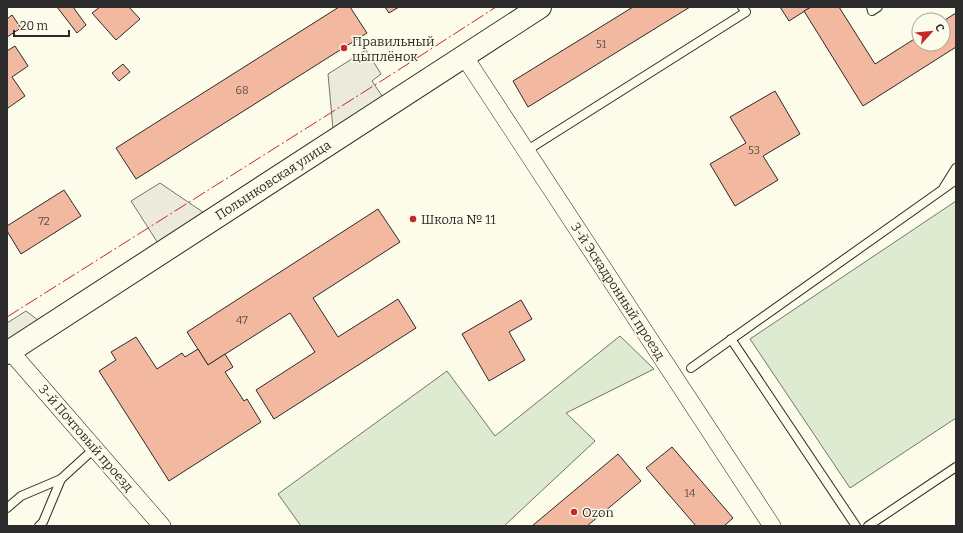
<svg xmlns="http://www.w3.org/2000/svg" width="963" height="533" font-family="Bitter,serif">
	<rect width="100%" height="100%" fill="#fdfbea"/>
	<g fill="#deebd1" stroke="#74746e">
		<path d="M956 201V418L850 488 750 339Z"/>
		<path d="M620 336 654 369 566 413 595 441 504 526H301L278 494 447 371 495 436Z"/>
	</g>
	<g fill="#eceadb" stroke="#74746e">
		<path d="M366 50 381 74 372 81 388 105 334 140 328 74Z"/>
		<path d="M160 183 213 219 163 251 131 201Z"/>
		<path d="M26 311 47 327 7 353V323Z"/>
	</g>
	<g fill="#f2b8a0" stroke="#2b2b2b">
		<path d="M57 7H73L86 25 77 33Z"/>
		<path d="M100 7H129L140 19 116 40 92 13Z"/>
		<path d="M339 7H350L367 33 136 179 116 148Z"/>
		<path d="M385 7H399L389 13Z"/>
		<path d="M633 7H690L528 107 513 81Z"/>
		<path d="M780 7H811L789 21Z"/>
		<path d="M811 7H839L875 64 919 36V44H943V21L956 13V47L863 106 804 11Z"/>
		<path d="M12 15 21 28 7 37V19Z"/>
		<path d="M15 46 28 66 12 77 25 96 8 108 7 106V51Z"/>
		<path d="M123 64 130 72 119 81 112 73Z"/>
		<path d="M775 91 800 134 763 156 778 180 735 206 710 164 746 143 730 117Z"/>
		<path d="M64 190 81 216 21 254 7 231V226Z"/>
		<path d="M378 209 400 242 313 298 338 337 398 299 416 328 274 419 256 390 315 352 290 313 208 365 187 332Z"/>
		<path d="M521 300 532 319 509 332 525 360 489 381 462 334Z"/>
		<path d="M136 337 157 369 182 353 185 357 198 349 208 365 225 354 233 367 225 372 244 401 247 399 261 422 169 481 99 371 116 360 111 352Z"/>
		<path d="M672 447 733 518 724 526H696L646 468Z"/>
		<path d="M618 454 641 481 587 526H532Z"/>
	</g>
	<g fill="none" stroke-linecap="round" stroke-linejoin="round">
		<g stroke="#2b2b2b" stroke-width="10">
			<g id="lane">
				<path d="M871 7 872 11 878 7"/>
				<path d="M526 151 746 12 742 7"/>
				<path d="M944 187 956 168"/>
				<path d="M731 339 856 526"/>
				<path d="M691 368 956 180"/>
				<path d="M7 508 21 496 61 479 95 448"/>
				<path d="M39 526 43 522 61 479"/>
				<path d="M868 526 956 467"/>
			</g>
		</g>
		<g stroke="#2b2b2b" stroke-width="18">
			<g id="street">
				<path d="M464 56 772 526"/>
				<path d="M10 351 162 526"/>
			</g>
		</g>
		<g stroke="#2b2b2b" stroke-width="24">
			<path id="secondary" d="M7 353 540 7"/>
		</g>
		<use href="#lane" stroke="#fdfbea" stroke-width="8"/>
		<use href="#street" stroke="#fdfbea" stroke-width="17"/>
		<use href="#secondary" stroke="#fdfbea" stroke-width="22"/>
		<path stroke="#c62828" stroke-width="1" stroke-dasharray="14 3 2 3" stroke-linecap="butt" d="M7 317 386 78 496 7"/>
	</g>
	<g fill="#c62828" stroke="#fdfbea" stroke-width="1.5">
		<circle cx="344" cy="48" r="4"/>
		<circle cx="413" cy="219" r="4"/>
		<circle cx="574" cy="512" r="4"/>
	</g>
	<g text-anchor="middle" dominant-baseline="central" stroke-width="3" stroke-linejoin="round" paint-order="stroke">
		<g font-size="11" fill="#5d4e48">
			<text x="601" y="44">51</text>
			<text x="242" y="90">68</text>
			<text x="754" y="150">53</text>
			<text x="44" y="221">72</text>
			<text x="242" y="320">47</text>
			<text x="690" y="493">14</text>
		</g>
		<g font-size="13" fill="#2b2b2b" stroke="#fdfbea" text-anchor="start">
			<text x="352" y="41">Правильный<tspan x="352" dy="15">цыплёнок</tspan></text>
			<text x="421" y="219">Школа № 11</text>
			<text x="582" y="512">Ozon</text>
		</g>
		<g font-size="13" fill="#2b2b2b" stroke="#fdfbea">
			<text transform="translate(273 180) rotate(-33)">Полынковская улица</text>
			<text transform="translate(618 291) rotate(57)">3-й Эскадронный проезд</text>
			<text transform="translate(86 438) rotate(49)">3-й Почтовый проезд</text>
		</g>
	</g>
	<rect width="963" height="533" fill="none" stroke="#2b2b2b" stroke-width="16"/>
	<g transform="translate(931 32) rotate(63)"><circle r="19" fill="#fdfbea" stroke="#a9a89e"/>
	<path d="M0-3L7 15L0 10L-7 15Z" fill="#c62828"/>
	<text y="-6" font-size="11" font-weight="bold" text-anchor="middle" fill="#2b2b2b">С</text>
	</g>
	<path d="M14 30v6h55v-6" fill="none" stroke="#2b2b2b" stroke-width="2"/>
	<text x="20" y="30" font-size="12" fill="#2b2b2b" stroke="#fdfbea" stroke-width="3" paint-order="stroke">20 m</text>
</svg>
